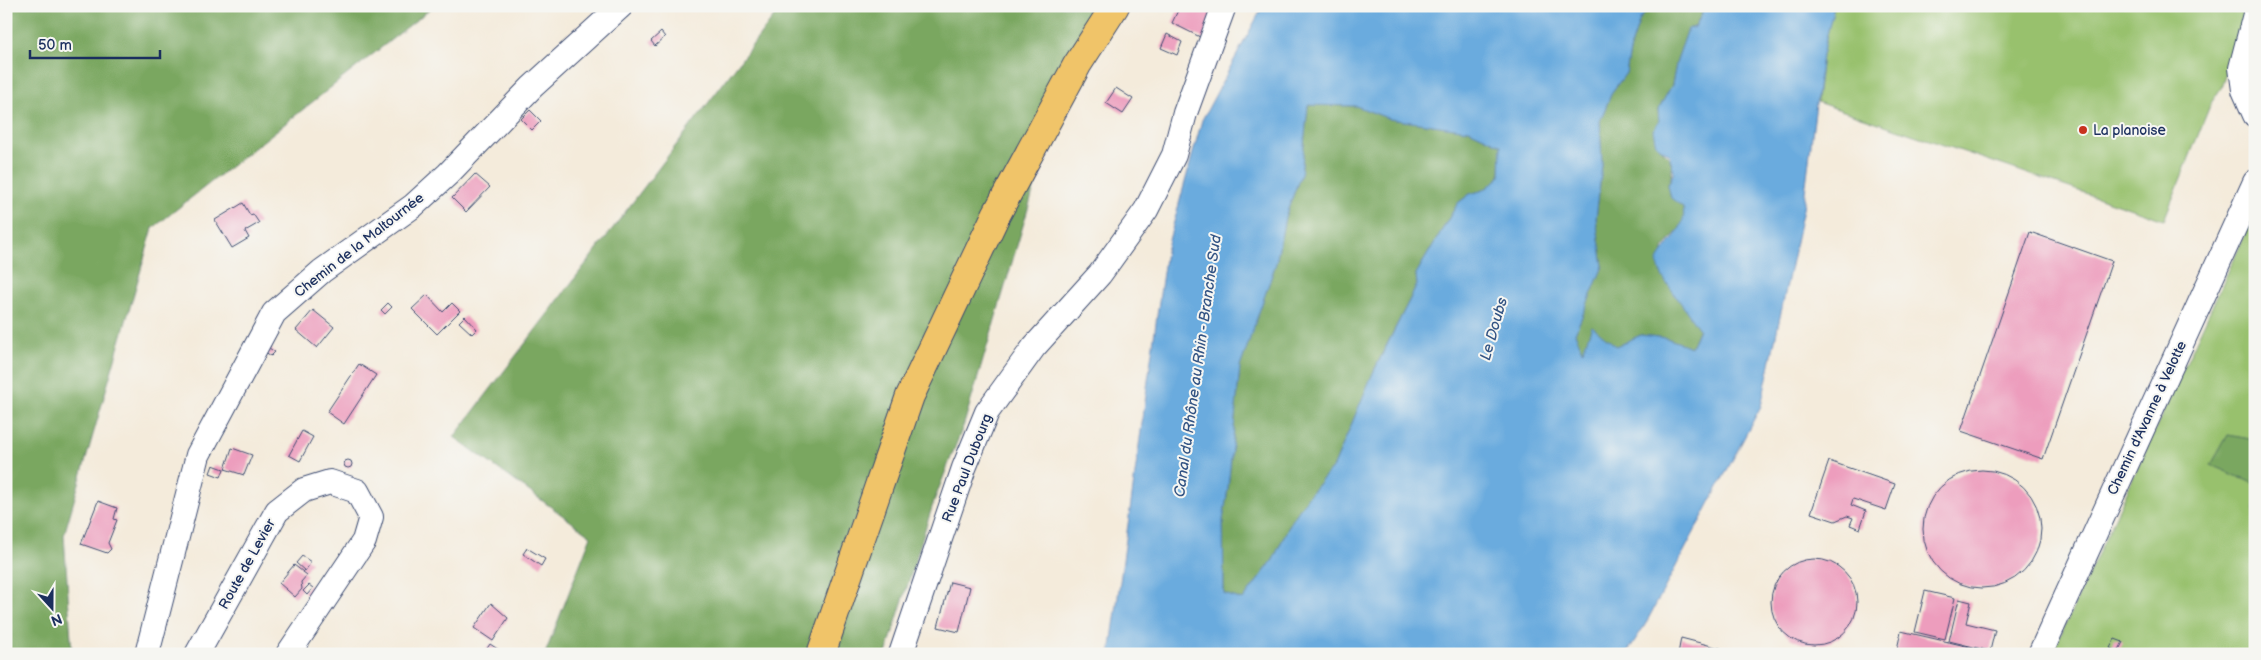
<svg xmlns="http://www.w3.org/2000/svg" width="2261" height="660" font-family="'Balsamiq Sans',sans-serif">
	<rect width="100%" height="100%" fill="#f6f6f2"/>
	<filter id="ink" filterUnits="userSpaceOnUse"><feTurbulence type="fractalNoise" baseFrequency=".02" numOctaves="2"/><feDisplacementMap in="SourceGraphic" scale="10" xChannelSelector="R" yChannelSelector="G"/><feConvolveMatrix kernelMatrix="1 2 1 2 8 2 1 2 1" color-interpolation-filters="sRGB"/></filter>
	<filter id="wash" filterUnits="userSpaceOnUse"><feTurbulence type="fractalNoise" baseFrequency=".0096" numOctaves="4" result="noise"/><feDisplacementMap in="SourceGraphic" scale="20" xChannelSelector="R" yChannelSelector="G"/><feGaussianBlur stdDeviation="1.12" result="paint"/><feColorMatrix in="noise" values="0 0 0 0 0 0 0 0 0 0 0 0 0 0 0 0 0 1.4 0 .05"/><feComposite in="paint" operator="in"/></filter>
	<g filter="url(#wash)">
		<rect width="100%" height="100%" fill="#f4ebdb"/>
		<g fill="#98c16d" stroke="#5a7866">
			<path d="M1834 6H2248L2221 88 2211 103 2164 220 1817 102 1822 55Z"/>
			<path d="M2255 213V440L2228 435 2211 465 2255 484V654H2052Z"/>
		</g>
		<g fill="#7aa760" stroke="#4a6b5f">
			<path d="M6 6H434L153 228 64 535 72 654H6Z"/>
			<path d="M782 6H1094L1083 24 964 424 934 501 886 654H545L591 536 454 437Z"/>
			<path d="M1651 6H1702V14L1694 27 1688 29 1677 60 1672 85 1658 110 1660 121 1656 145C1672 157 1676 166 1668 185L1683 207 1685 216 1683 224 1663 249 1662 276 1699 328 1691 347 1666 338 1641 335 1616 346 1583 352 1575 333 1603 266 1596 219 1602 165 1600 121 1612 92 1626 73 1631 46 1640 19Z"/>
			<path d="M1308 105 1356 106 1390 119 1469 130 1501 145 1500 177 1484 190 1470 194 1458 203 1416 274 1417 285 1376 366 1334 466 1309 495 1290 524 1273 560 1243 600 1224 594 1223 520 1228 488 1240 367 1276 263 1285 217 1301 174Z"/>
			<path d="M2228 435 2255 440V484L2211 465Z"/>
		</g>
		<path fill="#6babde" stroke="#436d9e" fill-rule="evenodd" d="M1263 6H1651L1640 19 1631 46 1626 73 1612 92 1600 121 1602 165 1596 219 1603 266 1575 333 1583 351 1592 326 1616 346 1641 335 1666 338 1691 347 1699 329 1662 276 1657 262C1666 243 1688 229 1683 207L1671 198 1668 185 1674 172 1669 154 1656 145 1653 130 1659 121 1658 110 1672 85 1677 60 1688 29 1695 27 1702 14V6H1834L1822 55 1803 209 1761 406 1645 625 1626 654H1110L1166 251 1202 120ZM1308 105 1356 106 1390 119 1469 130 1501 145 1500 177 1484 190 1470 194 1458 203 1416 274 1417 285 1373 373 1334 466 1309 495 1290 524 1273 560 1243 600 1224 594 1223 520 1228 488 1240 367 1276 263 1285 217 1301 174Z"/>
		<g id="blocks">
			<g fill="#ed9dbd">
				<path d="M1180 6H1215L1204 39 1172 23Z"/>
				<path d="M661 32 665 37 655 46 651 41Z"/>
				<path d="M1167 34 1182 42 1177 55 1161 48Z"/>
				<path d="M1116 88 1133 99 1123 114 1106 103Z"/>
				<path d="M530 110 541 121 532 130 521 119Z"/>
				<path d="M475 174 490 187 466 212 452 198Z"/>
				<path d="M243 203 250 215 253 214 259 223 245 231 249 238 232 248 215 220Z"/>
				<path d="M2030 232 2112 261 2043 459 1961 431Z"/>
				<path d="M427 295 443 312 452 303 460 311 437 334 412 309Z"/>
				<path d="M388 303 392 307 385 314 381 310Z"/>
				<path d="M313 310 334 327 317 348 296 330Z"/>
				<path d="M465 316 477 329 472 334 459 322Z"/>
				<path d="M269 344 271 346 269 348 275 352 271 356 264 351Z"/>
				<path d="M359 364 376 375 344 424 327 412Z"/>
				<path d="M302 431 313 437 300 461 289 455Z"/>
				<path d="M232 448 252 455 244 475 225 469Z"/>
				<circle cx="348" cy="464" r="4"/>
				<path d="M1829 461 1895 484 1886 510 1853 499 1851 505 1866 511 1860 529 1850 525 1853 518 1847 516 1835 521 1811 513Z"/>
				<path d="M213 465 224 469 221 477 210 473Z"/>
				<circle cx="1982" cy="529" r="59"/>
				<path d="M98 501 117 508 114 519 117 520 108 543 111 549 107 553 81 544Z"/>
				<path d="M527 548 545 559 541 566 523 554Z"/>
				<path d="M302 556 311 562 305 571 296 563Z"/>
				<circle cx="1814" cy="602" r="43"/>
				<path d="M294 565 307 575 301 582 302 589 295 597 279 583Z"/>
				<path d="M950 582 970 587 959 632 938 627Z"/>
				<path d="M309 585 313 588 307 595 303 591Z"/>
				<path d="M1925 591 1955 598 1945 639 1915 632Z"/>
				<path d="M1959 599 1971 602 1966 623 1995 630 1990 651 1949 641Z"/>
				<path d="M491 603 508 618 493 641 474 628Z"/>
				<path d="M1901 631 1996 653V654H1896Z"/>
				<path d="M1681 638 1739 653V654H1678Z"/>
				<path d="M2115 639 2123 642 2118 652 2110 648Z"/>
				<path d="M490 644 502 652 500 654 484 653Z"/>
			</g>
		</g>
	</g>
	<g filter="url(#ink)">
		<use href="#blocks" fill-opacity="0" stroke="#3c4b71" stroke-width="1"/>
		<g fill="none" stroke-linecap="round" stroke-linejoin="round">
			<g stroke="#3c4b71" stroke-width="26">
				<g id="minor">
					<path d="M2255 14 2241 68 2244 90 2255 115"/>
					<path d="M147 654 198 455 274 313 322 271 413 206 448 174 532 87 621 6"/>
					<path d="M197 654 277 511 304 490 330 482 357 491 371 517 364 541 288 654"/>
					<path d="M901 654 964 468 987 412 1034 347 1100 274 1146 210 1174 155 1185 113 1224 6"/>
					<path d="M2040 654 2255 182"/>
				</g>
			</g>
			<g stroke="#3c4b71" stroke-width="30">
				<path id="major" d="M821 654 910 396 996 215 1077 65 1115 6"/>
			</g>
			<use href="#minor" stroke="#fff" stroke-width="24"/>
			<use href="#major" stroke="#f0c469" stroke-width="28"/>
		</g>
	</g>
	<circle fill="#c8321e" stroke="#f6f6f2" stroke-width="2" cx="2083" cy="130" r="5"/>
	<g text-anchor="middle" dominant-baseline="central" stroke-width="4" stroke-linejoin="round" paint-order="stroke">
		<g font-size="14" fill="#1b2f5e" stroke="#f6f6f2" text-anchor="start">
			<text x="2093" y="130">La planoise</text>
		</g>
		<g font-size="14" fill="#1b2f5e" stroke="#f6f6f2">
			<text transform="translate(359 245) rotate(-38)">Chemin de la Maltournée</text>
			<text transform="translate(2147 418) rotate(-65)">Chemin d'Avanne à Velotte</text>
			<text transform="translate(967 468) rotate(-69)">Rue Paul Dubourg</text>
			<text transform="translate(247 564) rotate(-61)">Route de Levier</text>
		</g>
		<g font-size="15" font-style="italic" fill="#335484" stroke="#f6f6f2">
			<text transform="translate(1494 329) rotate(-74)">Le Doubs</text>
			<text transform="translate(1198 366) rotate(-82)">Canal du Rhône au Rhin - Branche Sud</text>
		</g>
	</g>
	<rect width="2261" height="660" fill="none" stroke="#f6f6f2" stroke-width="25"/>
	<g transform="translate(52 608) rotate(159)" stroke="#f6f6f2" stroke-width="4" paint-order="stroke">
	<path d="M0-4L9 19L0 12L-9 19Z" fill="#1b2f5e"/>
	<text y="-8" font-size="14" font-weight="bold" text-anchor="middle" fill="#1b2f5e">N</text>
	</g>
	<path d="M30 50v8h130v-8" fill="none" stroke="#1b2f5e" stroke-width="2.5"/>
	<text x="38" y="50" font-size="15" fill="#1b2f5e" stroke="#f6f6f2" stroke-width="4" paint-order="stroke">50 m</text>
</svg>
